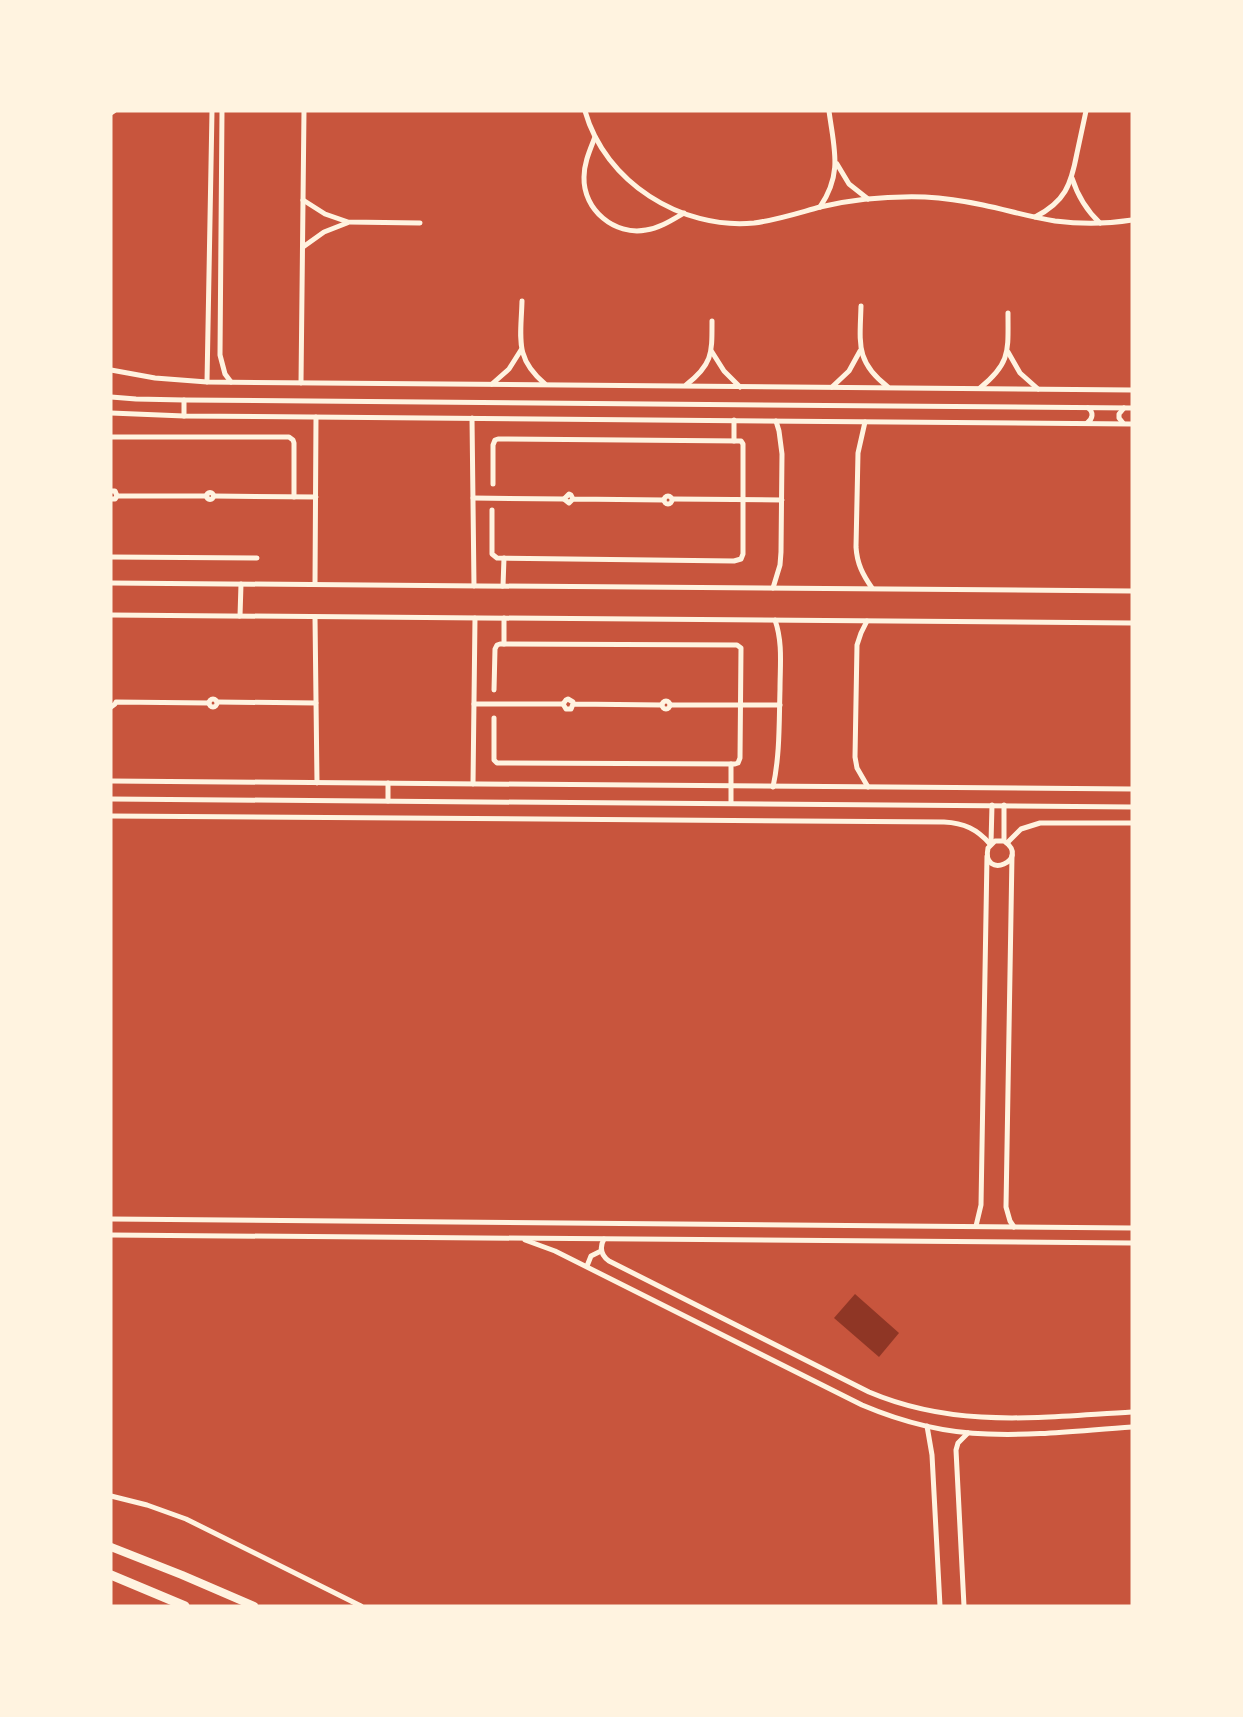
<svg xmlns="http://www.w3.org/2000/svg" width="1243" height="1717" font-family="Karla,sans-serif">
	<rect width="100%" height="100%" fill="#c8553d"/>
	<path fill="#8f3625" d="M855 1294 899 1333 879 1357 834 1318Z"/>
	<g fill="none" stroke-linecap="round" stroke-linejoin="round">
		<g stroke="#fff3e0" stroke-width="5">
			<path d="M222 111 220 355 225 374 231 382"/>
			<path d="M585 111C605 182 681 230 754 223 777 220 798 213 820 207 854 199 890 196 925 197 944 198 964 201 983 205 1007 210 1030 217 1055 221 1080 224 1107 224 1132 220"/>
			<path d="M111 113 114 111"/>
			<path d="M595 137C590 150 584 163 584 177 583 210 615 236 646 230 660 228 672 220 684 213"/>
			<path d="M837 164 849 184 868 199"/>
			<path d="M1072 178C1078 197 1086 210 1100 223"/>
			<path d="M303 200 325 214 348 222 420 223"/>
			<path d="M820 207C843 173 834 149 829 111"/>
			<path d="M1035 217C1065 202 1071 185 1077 153 1080 139 1083 125 1086 111"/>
			<path d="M303 247 324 232 347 223"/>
			<path d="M522 301C521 338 514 358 545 384"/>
			<path d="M861 306C860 343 855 362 888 387"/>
			<path d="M712 352 724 371 740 387"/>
			<path d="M1008 352 1020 373 1038 389"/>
			<path d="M111 370 155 378 207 382 1132 390"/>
			<path d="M207 382 212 111"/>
			<path d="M301 383 304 111"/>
			<path d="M492 384 509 369 521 350"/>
			<path d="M686 385C713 364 712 353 712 321"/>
			<path d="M832 387 849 371 860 351"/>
			<path d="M980 388C1011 363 1008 351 1008 313"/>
			<path d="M111 397 136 399 184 400 1132 408"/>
			<path d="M184 400V416"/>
			<path d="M111 413 184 416 1132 424"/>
			<path d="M472 418 474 586"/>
			<path d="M865 422 858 453 856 547C857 564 863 575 872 588"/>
			<path d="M1087 423C1093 419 1094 412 1088 408"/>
			<path d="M1123 423 1119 418V414L1124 408"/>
			<path d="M111 437H289L293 440 294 443V497"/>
			<path d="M734 441V420"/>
			<path d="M111 491H115L117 496"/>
			<circle cx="210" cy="496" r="3.5"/>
			<circle cx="668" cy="500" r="4"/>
			<path d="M214 496 316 497"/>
			<path d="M473 498 564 499"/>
			<path d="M111 499H115L117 496H207"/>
			<path d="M573 499 571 495 569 494 564 499 569 503 573 499 664 500"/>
			<path d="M673 499 782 500"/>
			<path d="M492 510V554L497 558 734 561 741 559 743 554V444L741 441 498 439 495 440 493 445V484"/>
			<path d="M111 557 257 558"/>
			<path d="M111 583 1132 591"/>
			<path d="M315 584 316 417"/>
			<path d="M503 586 504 558"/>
			<path d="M773 588 780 565 781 552 782 454 779 431 776 421"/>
			<path d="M111 615 1132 623"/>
			<path d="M240 616 241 584"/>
			<path d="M315 617 317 783"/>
			<path d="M504 618V644"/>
			<path d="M867 621 861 633 857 645 855 757 857 768 868 787"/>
			<circle cx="213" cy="703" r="4"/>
			<circle cx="666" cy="705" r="4"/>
			<path d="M217 702 316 703"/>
			<path d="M474 704H563"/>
			<path d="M573 704V702L568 699 566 700 563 704 566 709H571L573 704 662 705"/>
			<path d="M670 705H780"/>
			<path d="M111 707 115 704 116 702 209 703"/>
			<path d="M494 718V760L497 763 735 764 738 763 740 758 741 648 737 645 500 644 497 645 495 649 494 690"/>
			<path d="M111 781 1132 789"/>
			<path d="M388 783V801"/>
			<path d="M473 784 475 618"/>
			<path d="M773 787C780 755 779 722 780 689 780 666 783 643 775 620"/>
			<path d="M111 799 1132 807"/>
			<path d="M731 803V764"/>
			<path d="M1004 805V841C1032 860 981 881 988 848L995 841H1004"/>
			<path d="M111 816 944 822C964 823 977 829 990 844"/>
			<path d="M991 843 992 805"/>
			<path d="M1007 843 1021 829 1040 823H1132"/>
			<path d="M1012 855 1006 1207 1010 1221 1014 1227"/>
			<path d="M111 1219 1132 1228"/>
			<path d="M976 1226 981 1205 987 856"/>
			<path d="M111 1235 1132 1243"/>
			<path d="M604 1239C599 1248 601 1255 609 1261L869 1392C956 1429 1040 1417 1132 1412"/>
			<path d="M525 1240 555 1251 862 1405C902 1422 945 1433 988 1434 1036 1436 1084 1430 1132 1427"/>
			<path d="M587 1266 591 1256 601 1251"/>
			<path d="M927 1426 932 1455 940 1606"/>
			<path d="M111 1496 147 1505 186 1519 361 1606"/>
			<path d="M964 1606 956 1450 958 1443 968 1433"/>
		</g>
		<path stroke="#fff3e0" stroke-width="8" d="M111 1547 182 1575 254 1606"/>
		<path stroke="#fff3e0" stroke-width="9" d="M111 1575 185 1606"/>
	</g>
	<rect width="1243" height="1717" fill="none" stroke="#fff3e0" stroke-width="225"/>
</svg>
